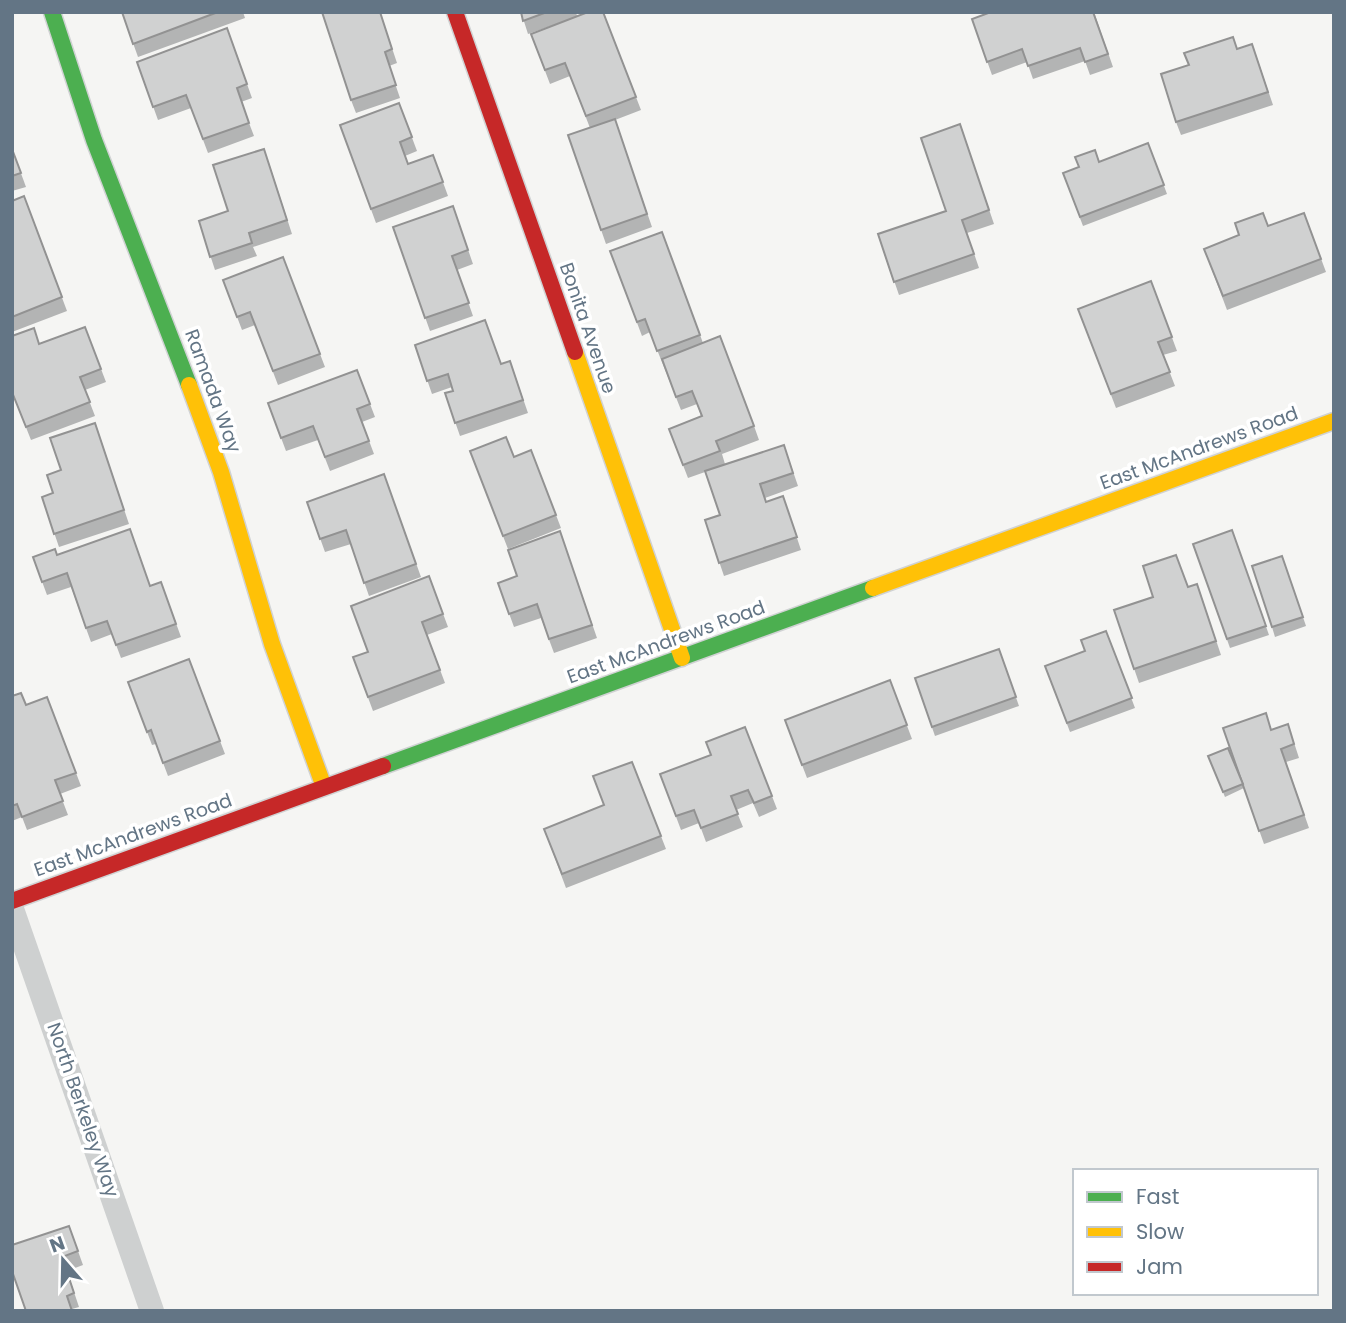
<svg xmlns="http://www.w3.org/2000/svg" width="1346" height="1323" font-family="Poppins,sans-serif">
	<rect width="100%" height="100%" fill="#f5f5f3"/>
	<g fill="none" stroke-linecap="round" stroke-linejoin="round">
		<g stroke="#d0d2d3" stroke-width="19">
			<g id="fast">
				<path d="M52 12 94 140 189 385"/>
				<path d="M383 766 873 588"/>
			</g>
		</g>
		<g stroke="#d0d2d3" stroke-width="19">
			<g id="slow">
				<path d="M575 352 682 658"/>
				<path d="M189 385 221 472 272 644 324 787"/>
				<path d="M873 588 1334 421"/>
			</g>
		</g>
		<g stroke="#d0d2d3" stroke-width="19">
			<g id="jam">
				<path d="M455 12 575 352"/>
				<path d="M12 901 383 766"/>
			</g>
		</g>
		<path stroke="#ced0d0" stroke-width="24" d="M12 909 152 1311"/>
		<use href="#fast" stroke="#4caf50" stroke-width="16"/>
		<use href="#slow" stroke="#ffc107" stroke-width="16"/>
		<use href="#jam" stroke="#c62828" stroke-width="16"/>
	</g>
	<g fill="#b3b4b4">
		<path d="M122 12H243L245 18 138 57Z"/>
		<path d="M380 12 397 63 389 66 400 98 356 113 351 100Z"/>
		<path d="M521 12H576L577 16 603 12 641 110 615 120 652 227 606 244 568 135 590 128 570 76 550 84 531 34 568 20 528 34Z"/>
		<path d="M1094 12 1113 67 1090 75 1085 61 1033 79 1027 62 992 75 972 19Z"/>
		<path d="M227 28 252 98 241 102 254 136 208 153 191 108 158 120 137 62Z"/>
		<path d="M1237 49 1257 58 1273 105 1181 135 1176 122Z"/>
		<path d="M399 103 417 151 405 156 408 164 433 155 448 196 376 223 340 125Z"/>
		<path d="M960 124 994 224 967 233 979 268 899 295 878 234 946 211Z"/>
		<path d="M1148 143 1167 194 1083 226 1063 173 1099 162Z"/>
		<path d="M12 149 26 187 12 191Z"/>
		<path d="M269 163 292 234 253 247 257 256 215 270 199 221 228 211Z"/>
		<path d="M24 196 67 311 12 332V201Z"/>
		<path d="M453 206 473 264 457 270 473 316 430 331 393 227Z"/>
		<path d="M1304 213 1326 272 1227 310 1204 249Z"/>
		<path d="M662 232 703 343 754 426 759 440 722 454 725 464 784 445 798 486 765 498 766 502 783 496 801 550 724 576 705 520 720 515 705 472 688 478 669 429 701 416 697 404 681 410 650 332 642 336 610 251Z"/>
		<path d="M283 257 325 367 278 385 255 325 242 330 223 280Z"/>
		<path d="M1151 281 1177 351 1163 355 1175 386 1116 408 1078 309Z"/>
		<path d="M39 344 101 369 106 382 85 390 95 416 31 440 12 392Z"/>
		<path d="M415 345 501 364 510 361 528 413 460 436 445 393 453 391 452 387 432 394Z"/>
		<path d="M357 370 375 417 362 422 374 454 330 471 318 440 286 451 268 403Z"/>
		<path d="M95 423 129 524 59 547 42 497 53 493 61 470Z"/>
		<path d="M531 450 561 528 508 549 470 451 514 457Z"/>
		<path d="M384 474 421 577 369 596 351 544 325 552 307 502Z"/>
		<path d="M1232 530 1269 635 1230 648 1193 544Z"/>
		<path d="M560 531 597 638 554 653 541 618 514 627 498 583 517 576Z"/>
		<path d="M57 555 150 586 161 582 181 637 121 658 112 634 91 642 71 587 47 595 33 557Z"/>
		<path d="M1282 556 1306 626 1275 637 1272 627Z"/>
		<path d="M429 576 448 627 427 635 445 683 373 711 353 657 368 652Z"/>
		<path d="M1197 584 1221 655 1139 683 1114 610Z"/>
		<path d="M1106 631 1135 708 1070 732 1045 666 1085 651Z"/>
		<path d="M999 649 1019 706 935 736 915 678Z"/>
		<path d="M189 659 225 754 168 776 156 744 152 745 128 682Z"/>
		<path d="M890 680 912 739 807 778 785 720Z"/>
		<path d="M12 696 26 705 47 697 81 786 60 794 68 815 27 830 22 817 12 821Z"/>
		<path d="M1288 724 1299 758 1286 762 1309 828 1264 844 1223 728 1272 730Z"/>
		<path d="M745 727 777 809 759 817 753 803 736 810 743 827 706 842 699 823 681 830 660 774 711 755Z"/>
		<path d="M1228 748 1244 788 1225 797 1208 756Z"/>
		<path d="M632 762 666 849 566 888 544 829 604 806Z"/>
		<path d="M69 1226 83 1265 67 1271 79 1307 72 1309 26 1311Z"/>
	</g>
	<g fill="#d0d1d1" stroke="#929292" stroke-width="2">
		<path d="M122 12H218L133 44Z"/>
		<path d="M322 12H380L392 49 385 52 396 85 351 100Z"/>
		<path d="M521 12H547L523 21Z"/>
		<path d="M588 12H603L636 97 586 116 565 63 545 70 531 34Z"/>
		<path d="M991 12H1093L1108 54 1085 62 1080 48 1028 66 1022 49 987 62 972 19Z"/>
		<path d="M227 28 247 84 237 88 249 123 203 139 186 95 153 107 137 62Z"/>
		<path d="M1233 37 1237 49 1252 44 1268 92 1176 122 1161 74 1189 65 1184 53Z"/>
		<path d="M399 103 412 137 400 142 408 164 433 155 443 182 371 209 340 125Z"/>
		<path d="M615 119 647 214 601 230 568 135Z"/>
		<path d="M960 124 989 210 962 220 974 254 894 282 878 234 946 211 921 138Z"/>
		<path d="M1148 143 1164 185 1080 217 1063 173 1079 167 1075 157 1095 150 1099 162Z"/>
		<path d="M12 149 21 173 12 176Z"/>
		<path d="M264 149 287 220 249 233 252 243 210 257 199 221 228 211 213 165Z"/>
		<path d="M24 196 62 297 12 317V201Z"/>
		<path d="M453 206 468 250 452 256 469 303 425 318 393 227Z"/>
		<path d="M1263 213 1268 226 1304 213 1321 259 1223 296 1204 249 1239 235 1235 223Z"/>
		<path d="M662 232 700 335 657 351 645 319 637 322 610 251Z"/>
		<path d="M283 257 320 354 273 371 250 312 237 317 223 280Z"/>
		<path d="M1151 281 1172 337 1158 342 1170 372 1111 394 1078 309Z"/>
		<path d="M485 320 501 364 510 361 523 400 455 423 445 393 453 391 448 374 427 381 415 345Z"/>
		<path d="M85 327 101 369 80 377 90 402 26 427 12 392V336L34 328 39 344Z"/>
		<path d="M720 336 754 426 716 441 720 451 683 465 669 429 702 416 692 391 676 397 662 359Z"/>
		<path d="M357 370 370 404 357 409 369 441 325 457 313 426 281 438 268 403Z"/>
		<path d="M95 423 124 510 54 534 42 497 53 493 47 475 61 470 50 438Z"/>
		<path d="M506 437 514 457 531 450 556 515 503 536 470 451Z"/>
		<path d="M784 445 793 473 760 484 766 502 783 496 797 537 719 563 705 520 720 515 705 471Z"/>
		<path d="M384 474 416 564 364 583 346 530 320 539 307 502Z"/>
		<path d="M130 529 150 586 161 582 176 624 116 645 107 621 86 628 67 573 42 582 33 557 55 549 57 555Z"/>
		<path d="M1232 530 1266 626 1227 639 1193 544Z"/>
		<path d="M560 531 592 625 549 639 537 604 509 614 498 583 517 576 508 550Z"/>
		<path d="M1176 555 1188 587 1197 584 1216 641 1134 669 1114 610 1153 597 1143 566Z"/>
		<path d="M1282 556 1303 617 1272 627 1252 566Z"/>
		<path d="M429 576 443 614 422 622 440 670 368 697 353 657 368 652 351 606Z"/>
		<path d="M1106 631 1132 698 1067 723 1045 666 1085 651 1081 640Z"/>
		<path d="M999 649 1016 697 932 727 915 678Z"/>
		<path d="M189 659 220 741 163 763 151 730 147 732 128 682Z"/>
		<path d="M890 680 907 725 802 765 785 720Z"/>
		<path d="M21 693 26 705 47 697 76 773 55 780 63 801 22 817 17 804 12 806V696Z"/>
		<path d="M1266 713 1271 730 1288 724 1294 744 1281 749 1304 815 1259 831 1223 728Z"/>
		<path d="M745 727 772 796 754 803 748 790 731 796 738 814 701 828 694 810 676 816 660 774 711 755 706 742Z"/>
		<path d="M1228 748 1243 784 1223 792 1208 756Z"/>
		<path d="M632 762 661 836 562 874 544 829 604 805 593 776Z"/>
		<path d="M69 1226 78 1251 62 1257 74 1293 67 1296 72 1311H26L12 1271V1245Z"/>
	</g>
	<g text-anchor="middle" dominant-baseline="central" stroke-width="7" stroke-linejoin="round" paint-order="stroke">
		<g font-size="19" fill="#637585" stroke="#fff">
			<text transform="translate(588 328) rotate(71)">Bonita Avenue</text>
			<text transform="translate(213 391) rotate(70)">Ramada Way</text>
			<text transform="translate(1199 448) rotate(-20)">East McAndrews Road</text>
			<text transform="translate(666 642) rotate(-20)">East McAndrews Road</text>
			<text transform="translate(133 835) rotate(-20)">East McAndrews Road</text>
			<text transform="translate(83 1110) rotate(71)">North Berkeley Way</text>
		</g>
	</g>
	<rect width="1346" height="1323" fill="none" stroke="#637585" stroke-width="28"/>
	<rect x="1073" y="1169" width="245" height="126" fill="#ffffff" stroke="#c1c8ce" stroke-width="2"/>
	<rect x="1087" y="1192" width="35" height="10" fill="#4caf50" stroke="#c1c8ce" stroke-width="2"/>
	<text x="1136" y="1204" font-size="21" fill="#637585">Fast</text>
	<rect x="1087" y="1227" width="35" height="10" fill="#ffc107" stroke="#c1c8ce" stroke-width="2"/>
	<text x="1136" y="1239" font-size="21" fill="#637585">Slow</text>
	<rect x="1087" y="1262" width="35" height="10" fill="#c62828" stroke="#c1c8ce" stroke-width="2"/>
	<text x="1136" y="1274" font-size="21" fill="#637585">Jam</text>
	<g transform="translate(63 1260) rotate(340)" stroke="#ffffff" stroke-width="5" paint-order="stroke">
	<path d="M0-5L12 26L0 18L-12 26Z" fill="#637585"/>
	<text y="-10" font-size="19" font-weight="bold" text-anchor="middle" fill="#637585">N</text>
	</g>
</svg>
